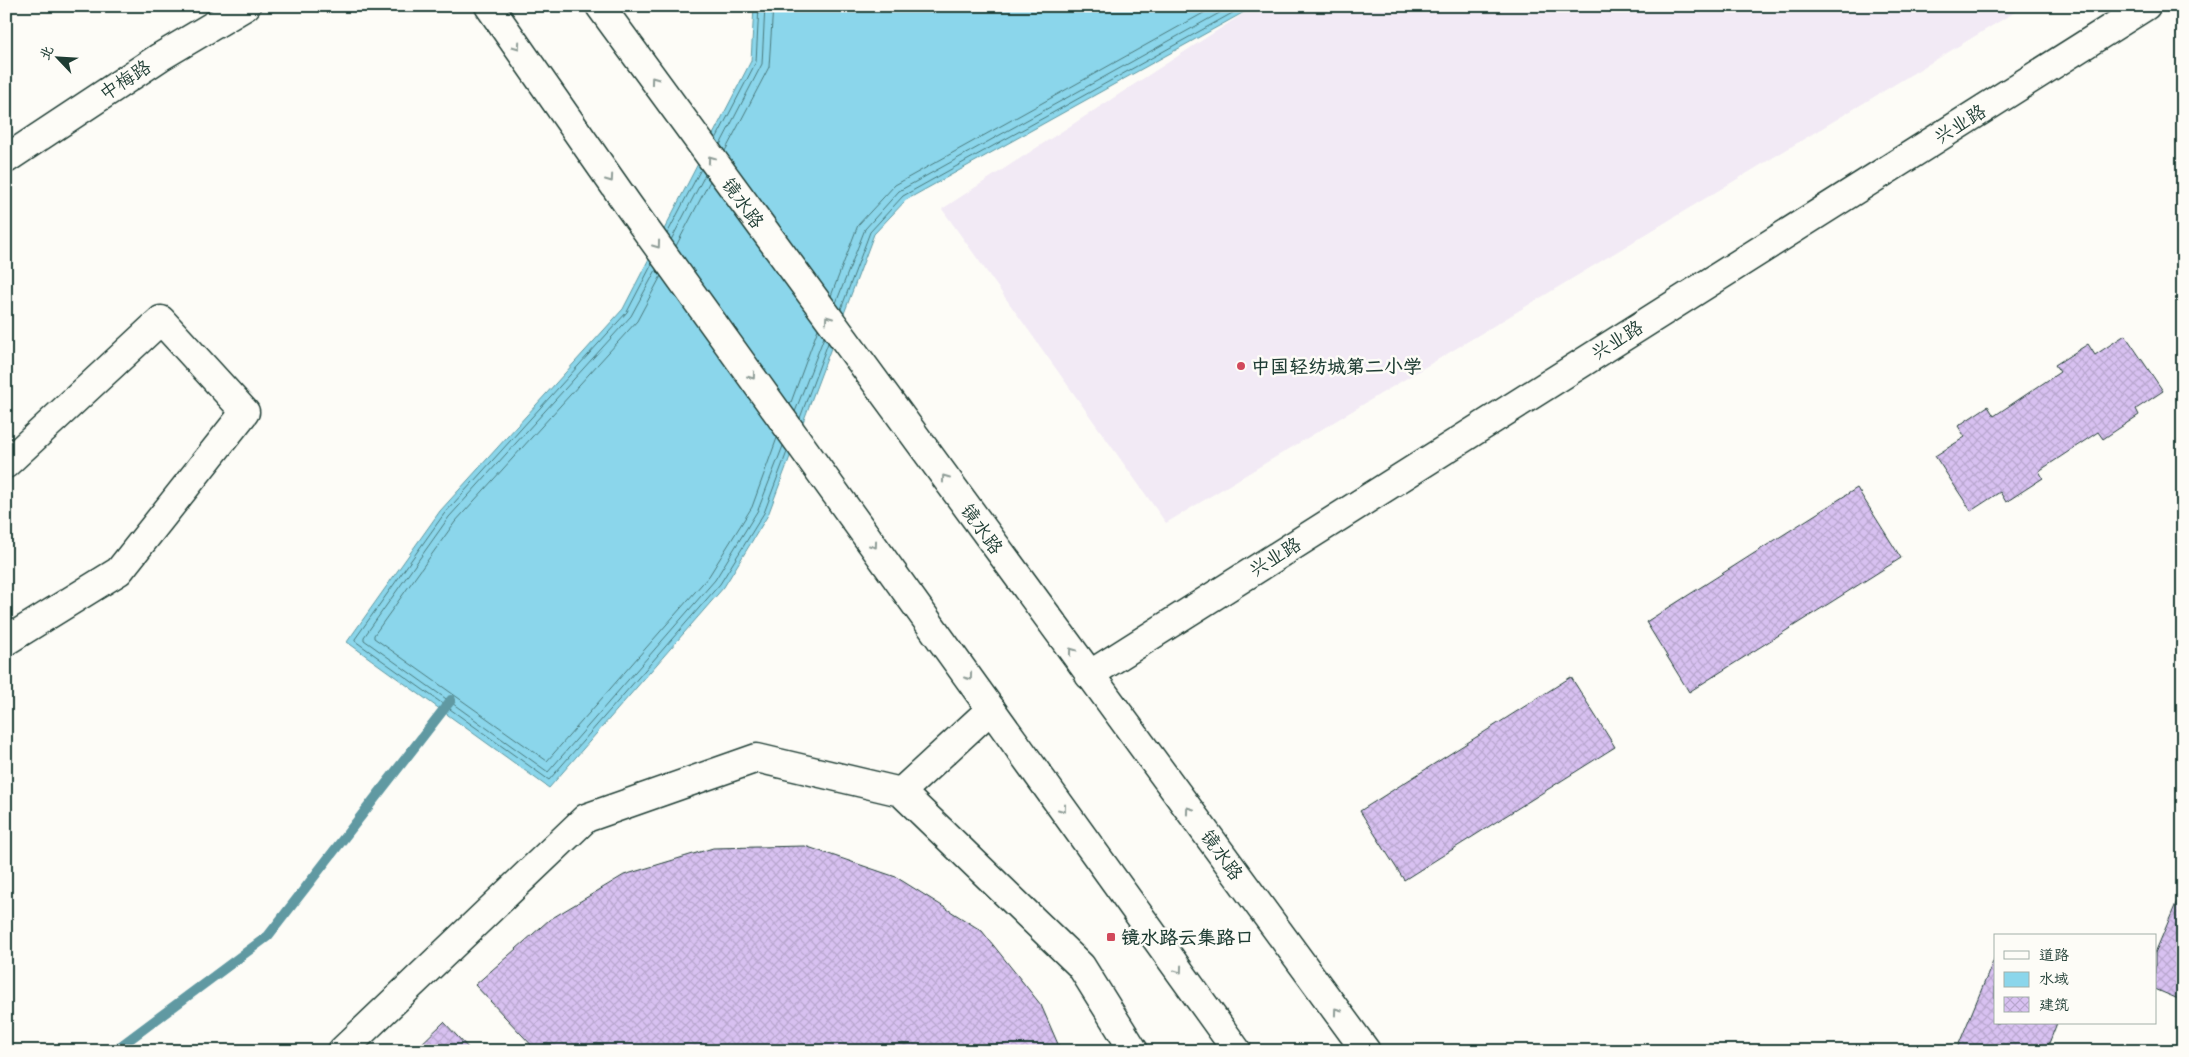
<svg xmlns="http://www.w3.org/2000/svg" width="2189" height="1057" font-family="Itim,'LXGW WenKai TC',sans-serif">
	<defs>
		<pattern id="building-cross-hatch" width="8" height="8" patternUnits="userSpaceOnUse" patternTransform="scale(1.25)"><rect width="8" height="8" fill="#d8c1f1"/><path d="M0 0l8 8M0 8l8-8" fill="none" stroke="#b9a7cf"/></pattern>
	</defs>
	<rect width="100%" height="100%" fill="#fdfcf7"/>
	<filter id="ink" filterUnits="userSpaceOnUse"><feTurbulence type="fractalNoise" baseFrequency=".02" numOctaves="2"/><feDisplacementMap in="SourceGraphic" scale="10" xChannelSelector="R" yChannelSelector="G"/><feConvolveMatrix kernelMatrix="1 2 1 2 8 2 1 2 1" color-interpolation-filters="sRGB"/></filter>
	<g filter="url(#ink)">
		<path fill="#f2eaf5" d="M1255 6H2025L1166 523 942 209Z"/>
		<path fill="#8bd6eb" stroke="#6099a2" d="M754 6H1255L906 200 874 234 768 515 724 587 549 788 347 642 440 511 623 309 751 61Z"/>
		<g fill="none" stroke-linecap="round" stroke-linejoin="round">
			<g stroke="#4a7a7d" stroke-width="1">
				<path d="M716 139 756 62 759 6"/>
				<path d="M720 145 762 64 765 6"/>
				<path d="M725 151 769 67 773 6"/>
				<path d="M667 234 701 169"/>
				<path d="M671 240 705 175"/>
				<path d="M676 246 710 181"/>
				<path d="M652 264 627 312 444 514 355 639V641L549 780 720 584 764 513 787 452"/>
				<path d="M656 270 631 316 449 517 364 637V640L548 772 715 580 758 510 783 446"/>
				<path d="M661 276 637 321 455 522 374 635V638L547 761 709 576 752 507 777 438"/>
				<path d="M831 296 858 225 895 185 1216 6"/>
				<path d="M836 303 865 229 899 191 1232 6"/>
				<path d="M841 309 870 232 903 196 1245 6"/>
				<path d="M790 405 818 329"/>
				<path d="M795 412 824 337"/>
				<path d="M800 418 828 343"/>
			</g>
			<path stroke="#6099a2" stroke-width="10" d="M114 1051 268 936 451 700"/>
		</g>
		<g fill="url(#building-cross-hatch)" stroke="#1f3d34">
			<path d="M2125 335 2163 391 2136 409 2139 415 2103 439 2098 432 2039 471 2043 478 2006 502 2000 492 1971 511 1935 456 1965 437 1958 426 1988 406 1994 416 2060 372 2055 365 2088 344 2095 355Z"/>
			<path d="M1857 488 1901 558 1689 692 1646 622Z"/>
			<path d="M1571 677 1615 747 1404 880 1360 811Z"/>
			<path d="M805 846 896 877 982 931 1041 1005 1061 1051H537L475 985 549 920 624 875 713 848Z"/>
			<path d="M2183 887V1001L2155 989V953Z"/>
			<path d="M1995 957V1023H2057L2046 1051H1956Z"/>
			<path d="M444 1022 471 1051H414Z"/>
		</g>
		<g fill="none" stroke-linecap="round" stroke-linejoin="round">
			<g stroke="#1f3d34" stroke-width="31">
				<g id="minor">
					<path d="M6 159 160 57 246 6"/>
					<path d="M6 464 161 320 245 412 119 571 6 641"/>
					<path d="M1089 675 2146 6"/>
					<path d="M901 792 991 709"/>
					<path d="M342 1051 586 818 757 758 901 792 1081 966 1134 1051"/>
				</g>
			</g>
			<g stroke="#1f3d34" stroke-width="31">
				<g id="major">
					<path d="M489 6 628 205 1237 1051"/>
					<path d="M600 6 1366 1051"/>
				</g>
			</g>
			<use href="#minor" stroke="#fdfcf7" stroke-width="28"/>
			<use href="#major" stroke="#fdfcf7" stroke-width="28"/>
		</g>
		<defs><path id="oneway-chevron" d="M-2-3.5L2.5 0L-2 3.5" fill="none" stroke-width="1.6" stroke-linecap="round" stroke-linejoin="round" transform="scale(1.25)"/></defs>
		<g stroke="#8e9c96">
			<use href="#oneway-chevron" transform="translate(517 46) rotate(55)"/>
			<use href="#oneway-chevron" transform="translate(654 80) rotate(-126)"/>
			<use href="#oneway-chevron" transform="translate(711 159) rotate(-126)"/>
			<use href="#oneway-chevron" transform="translate(610 179) rotate(55)"/>
			<use href="#oneway-chevron" transform="translate(657 245) rotate(54)"/>
			<use href="#oneway-chevron" transform="translate(828 319) rotate(-126)"/>
			<use href="#oneway-chevron" transform="translate(752 376) rotate(54)"/>
			<use href="#oneway-chevron" transform="translate(945 478) rotate(-126)"/>
			<use href="#oneway-chevron" transform="translate(874 545) rotate(54)"/>
			<use href="#oneway-chevron" transform="translate(1072 651) rotate(-126)"/>
			<use href="#oneway-chevron" transform="translate(969 677) rotate(54)"/>
			<use href="#oneway-chevron" transform="translate(1063 809) rotate(54)"/>
			<use href="#oneway-chevron" transform="translate(1189 810) rotate(-126)"/>
			<use href="#oneway-chevron" transform="translate(1179 970) rotate(54)"/>
			<use href="#oneway-chevron" transform="translate(1337 1011) rotate(-126)"/>
		</g>
	</g>
	<g fill="#d1495b" stroke="#fdfcf7" stroke-width="2">
		<circle cx="1241" cy="366" r="5"/>
		<rect x="1106" y="932" width="10" height="10" rx="2.5"/>
	</g>
	<g text-anchor="middle" dominant-baseline="central" stroke-width="5" stroke-linejoin="round" paint-order="stroke">
		<g font-size="19" fill="#1f3d34" stroke="#fdfcf7">
			<text transform="translate(125 80) rotate(-33)">中梅路</text>
			<text transform="translate(1960 124) rotate(-32)">兴业路</text>
			<text transform="translate(743 203) rotate(54)">镜水路</text>
			<text transform="translate(1617 340) rotate(-32)">兴业路</text>
			<text transform="translate(982 529) rotate(54)">镜水路</text>
			<text transform="translate(1275 557) rotate(-32)">兴业路</text>
			<text transform="translate(1222 855) rotate(54)">镜水路</text>
		</g>
		<g font-size="19" font-weight="bold" fill="#1f3d34" stroke="#fdfcf7" text-anchor="start">
			<text x="1251" y="366">中国轻纺城第二小学</text>
			<text x="1121" y="937">镜水路云集路口</text>
		</g>
	</g>
	<rect width="2189" height="1057" fill="none" stroke="#fdfcf7" stroke-width="25"/>
	<rect x="12" y="12" width="2164" height="1032" fill="none" stroke="#1f3d34" stroke-width="2" filter="url(#ink)"/>
	<rect x="1994" y="934" width="162" height="90" fill="#fdfcf7" stroke="#a4b0a9"/>
	<rect x="2004" y="951" width="25" height="8" fill="#fdfcf7" stroke="#a4b0a9"/>
	<text x="2039" y="960" font-size="15" fill="#1f3d34">道路</text>
	<rect x="2004" y="972" width="25" height="15" fill="#8bd6eb" stroke="#a4b0a9"/>
	<text x="2039" y="984" font-size="15" fill="#1f3d34">水域</text>
	<rect x="2004" y="997" width="25" height="15" fill="url(#building-cross-hatch)" stroke="#a4b0a9"/>
	<text x="2039" y="1010" font-size="15" fill="#1f3d34">建筑</text>
	<g transform="translate(58 58) rotate(295)" stroke="#fdfcf7" stroke-width="4" paint-order="stroke">
	<path d="M0-4L9 19L0 12L-9 19Z" fill="#1f3d34"/>
	<text y="-8" font-size="14" font-weight="bold" text-anchor="middle" fill="#1f3d34">北</text>
	</g>
</svg>
